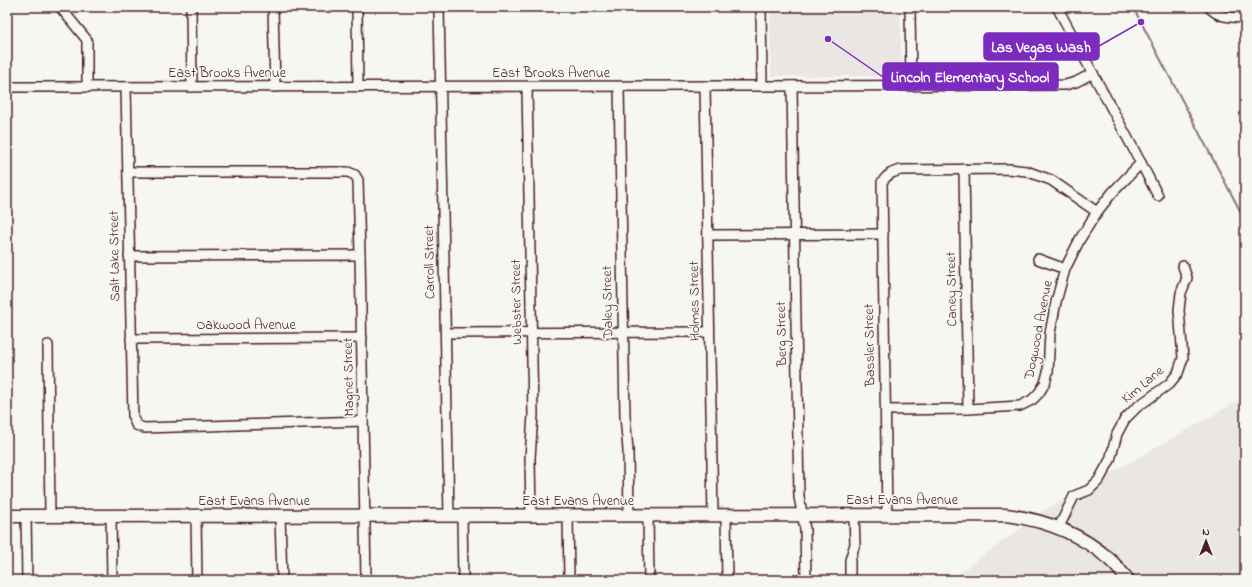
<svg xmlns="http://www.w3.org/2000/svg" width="1252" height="587" font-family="'Indie Flower',sans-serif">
	<rect width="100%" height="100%" fill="#f6f6f2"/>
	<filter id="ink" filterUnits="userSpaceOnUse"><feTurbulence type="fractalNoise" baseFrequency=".025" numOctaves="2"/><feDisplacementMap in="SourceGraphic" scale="8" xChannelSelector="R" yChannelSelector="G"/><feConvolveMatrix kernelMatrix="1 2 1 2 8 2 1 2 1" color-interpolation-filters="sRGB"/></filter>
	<g filter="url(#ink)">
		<g fill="#e9e6e3">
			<path d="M770 7H900L902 76H771Z"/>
			<path d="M1245 397V580H950L1044 511Z"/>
		</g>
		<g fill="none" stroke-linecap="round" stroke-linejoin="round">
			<path stroke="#8e747a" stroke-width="2" d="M1133 7 1245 220"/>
			<g stroke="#4a1f2b" stroke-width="12">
				<g id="street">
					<path d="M60 7 87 40V87"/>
					<path d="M191 7 192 87"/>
					<path d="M273 7 275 87"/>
					<path d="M357 7 358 87"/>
					<path d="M439 7 449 516"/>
					<path d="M761 7 762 86"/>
					<path d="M910 7 911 86"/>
					<path d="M1057 7 1141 163 1158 196"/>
					<path d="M1209 7C1218 18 1232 17 1245 18"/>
					<path d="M705 86 713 516"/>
					<path d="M792 86 799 497 805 529 806 580"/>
					<path d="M7 87 762 86 1065 85 1076 82 1093 73"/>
					<path d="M126 87 133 417 136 425 144 428 363 421"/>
					<path d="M527 87 533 415 530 458 531 516"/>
					<path d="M619 87 625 416 628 450 629 516"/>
					<path d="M964 169 968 409"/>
					<path d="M128 172H348L355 175 358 180 360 255 366 580"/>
					<path d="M708 235 883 234"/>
					<path d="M129 256 360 255"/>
					<path d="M1038 259 1065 269"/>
					<path d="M446 333 709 332"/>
					<path d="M131 339 362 338"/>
					<path d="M48 345 50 516"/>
					<path d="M886 410 968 409 1020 406 1032 400 1039 393 1045 383 1048 372 1050 333 1056 302 1065 269 1080 239 1097 212 1112 193 1141 163"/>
					<path d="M887 515 882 182C888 174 892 172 901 170L1009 169 1026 171 1051 180 1097 212"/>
					<path d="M26 516 27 580"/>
					<path d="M111 516 112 580"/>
					<path d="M196 516 197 580"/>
					<path d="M280 516 282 580"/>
					<path d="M462 516 463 580"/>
					<path d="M568 516 569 580"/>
					<path d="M648 516 649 580"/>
					<path d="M726 516 727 580"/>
					<path d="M1059 527 1074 496 1089 490 1099 480 1110 460 1117 434 1125 419 1137 407 1169 384 1178 373 1183 358 1179 310 1181 293 1187 278 1183 266"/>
					<path d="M850 580V560L855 544 854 515"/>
				</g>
			</g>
			<g stroke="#4a1f2b" stroke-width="15">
				<path id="secondary" d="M7 516 1006 515C1045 520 1080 533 1109 559 1116 565 1122 573 1128 580"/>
			</g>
			<use href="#street" stroke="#f6f6f2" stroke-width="9"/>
			<use href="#secondary" stroke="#f6f6f2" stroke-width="12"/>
		</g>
	</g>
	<g text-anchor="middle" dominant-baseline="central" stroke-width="3.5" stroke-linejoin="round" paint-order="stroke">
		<g font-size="14" fill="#4a1f2b" stroke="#f6f6f2">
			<text x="227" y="73">East Brooks Avenue</text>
			<text x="551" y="73">East Brooks Avenue</text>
			<text transform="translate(115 256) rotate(-91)">Salt Lake Street</text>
			<text transform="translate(430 262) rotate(-91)">Carroll Street</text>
			<text transform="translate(952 289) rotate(-91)">Caney Street</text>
			<text transform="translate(695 301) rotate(-91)">Holmes Street</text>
			<text transform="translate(517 302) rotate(-91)">Webster Street</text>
			<text transform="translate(608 302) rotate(-91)">Daley Street</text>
			<text x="246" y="325">Oakwood Avenue</text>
			<text transform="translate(1039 330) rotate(-79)">Dogwood Avenue</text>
			<text transform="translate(782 334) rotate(-91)">Berg Street</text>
			<text transform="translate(870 345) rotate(-91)">Bassler Street</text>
			<text transform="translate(349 377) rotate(-91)">Magnet Street</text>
			<text transform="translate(1143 385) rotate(-40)">Kim Lane</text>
			<text x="902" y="500">East Evans Avenue</text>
			<text x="254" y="501">East Evans Avenue</text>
			<text x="578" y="501">East Evans Avenue</text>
		</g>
	</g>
	<path fill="none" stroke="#7b2cbf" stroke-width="1.5" d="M1141 22L1099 46M828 39L883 77"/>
	<g fill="#7b2cbf" stroke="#f6f6f2" stroke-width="1.5">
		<circle cx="1141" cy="22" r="4"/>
		<circle cx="828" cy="39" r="4"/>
	</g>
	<g fill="#7b2cbf" stroke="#7b2cbf" stroke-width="1.5">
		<rect x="984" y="33" width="115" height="27" rx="4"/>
		<rect x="883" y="63" width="175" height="27" rx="4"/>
	</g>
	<g font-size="15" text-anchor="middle" font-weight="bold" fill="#fff">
		<text x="1041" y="52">Las Vegas Wash</text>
		<text x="970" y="82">Lincoln Elementary School</text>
	</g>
	<rect width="1252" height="587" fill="none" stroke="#f6f6f2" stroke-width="24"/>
	<rect x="12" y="12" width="1228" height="563" fill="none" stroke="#4a1f2b" stroke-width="1.5" filter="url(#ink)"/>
	<g transform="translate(1206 541)" stroke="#f6f6f2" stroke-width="3" paint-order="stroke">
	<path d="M0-3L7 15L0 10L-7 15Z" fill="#4a1f2b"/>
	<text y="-6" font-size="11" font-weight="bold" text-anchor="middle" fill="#4a1f2b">N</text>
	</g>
</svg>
